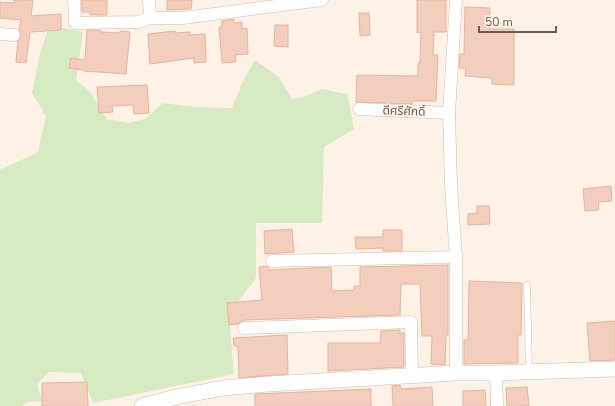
<svg xmlns="http://www.w3.org/2000/svg" width="615" height="406" font-family="'Nunito Sans','Noto Sans Thai',sans-serif">
	<rect width="100%" height="100%" fill="#fdf2e5"/>
	<path fill="#d6ebc3" d="M50 25 83 32 76 80 90 92 107 119 128 123 145 119 163 103 193 107 232 108 242 83 255 60 279 77 292 99 304 97 322 89 347 94 354 129 324 147 322 223H256V278L229 314 234 374 93 403 81 373 49 372 37 384 42 401 27 402 22 406H0V168L2 169 38 152 46 116 32 93 40 53Z"/>
	<g fill="#f3cebc" stroke="#e5b39c">
		<path d="M14 0H33L31 16 61 14V30L30 32 26 63 16 62 18 41 21 36 19 30 21 20 0 18V2L14 3Z"/>
		<path d="M82 0H107V15H90V12H82Z"/>
		<path d="M167 0H192L191 9 167 10Z"/>
		<path d="M417 0H446V32H434L433 55H438L436 101H412V104L356 102 357 75 418 76V63H420L421 32 417 33Z"/>
		<path d="M465 7 490 8 489 29H514V85L492 84V78L465 76 466 68H459L460 54H464Z"/>
		<path d="M359 13H369L370 35 360 36Z"/>
		<path d="M234 19V23L242 22V29L247 28 248 54 235 55 236 62 222 63 219 27H222V21Z"/>
		<path d="M275 25H288V47L274 46Z"/>
		<path d="M87 30H101V32L120 33V31L130 32 126 74 84 71V70L69 68 71 58 85 60Z"/>
		<path d="M175 31V33L190 32V35L205 34 206 62 194 63V58L150 64 148 34Z"/>
		<path d="M147 85 149 113 134 114 133 105 112 106 113 112 99 113 97 87Z"/>
		<path d="M611 186 612 201 598 202 599 210 585 211 583 189Z"/>
		<path d="M477 206H489L490 224 468 225V214L477 213Z"/>
		<path d="M292 229 294 252 265 254 264 231Z"/>
		<path d="M383 230H402V251H383V248L356 249 355 237H383Z"/>
		<path d="M448 265V335H446L445 365 431 364 432 336H422L420 284H401L400 315 244 320 238 324 229 325 227 303 262 300 259 267 267 266 269 268V270L331 267 332 291 354 290V286H360V267Z"/>
		<path d="M469 281 522 283 521 335H518V363L464 364V340H468Z"/>
		<path d="M615 321V360L590 361 587 323Z"/>
		<path d="M400 330V333H404V367L328 371V343H380L381 331Z"/>
		<path d="M287 335 288 374 239 378 238 346H234L233 338Z"/>
		<path d="M87 382 88 406H42V383Z"/>
		<path d="M400 385 401 389 432 387 433 406H393L392 386Z"/>
		<path d="M527 387 529 406H507L506 388Z"/>
		<path d="M371 389V406H255V394Z"/>
		<path d="M485 390 486 406H463V391Z"/>
	</g>
	<g fill="none" stroke-linecap="round" stroke-linejoin="round">
		<g stroke="#d0bbad" stroke-width="7">
			<path id="service" d="M527 285 529 372"/>
		</g>
		<g stroke="#d0bbad" stroke-width="13">
			<g id="minor">
				<path d="M74 0 75 23 139 22 150 18H183L322 0"/>
				<path d="M149 0 150 18"/>
				<path d="M456 0 449 113 451 186 456 257V373"/>
				<path d="M0 34 14 35"/>
				<path d="M359 109 449 113"/>
				<path d="M272 261 456 257"/>
				<path d="M244 328 411 322 412 375"/>
				<path d="M496 373 497 406"/>
			</g>
		</g>
		<g stroke="#d0bbad" stroke-width="16">
			<path id="tertiary" d="M142 406 176 397 223 388 268 384 456 373H496L615 369"/>
		</g>
		<use href="#service" stroke="#fff" stroke-width="6"/>
		<use href="#minor" stroke="#fff" stroke-width="12"/>
		<use href="#tertiary" stroke="#fff" stroke-width="15"/>
	</g>
	<g text-anchor="middle" dominant-baseline="central" stroke-width="3" stroke-linejoin="round" paint-order="stroke">
		<g font-size="12" fill="#765649" stroke="#fff6eb">
			<text transform="translate(404 111) rotate(2)">ดีศรีศักดิ์</text>
		</g>
	</g>
	<path d="M479 26v6h77v-6" fill="none" stroke="#765649" stroke-width="2"/>
	<text x="485" y="26" font-size="12" fill="#765649" stroke="#fff6eb" stroke-width="3" paint-order="stroke">50 m</text>
</svg>
